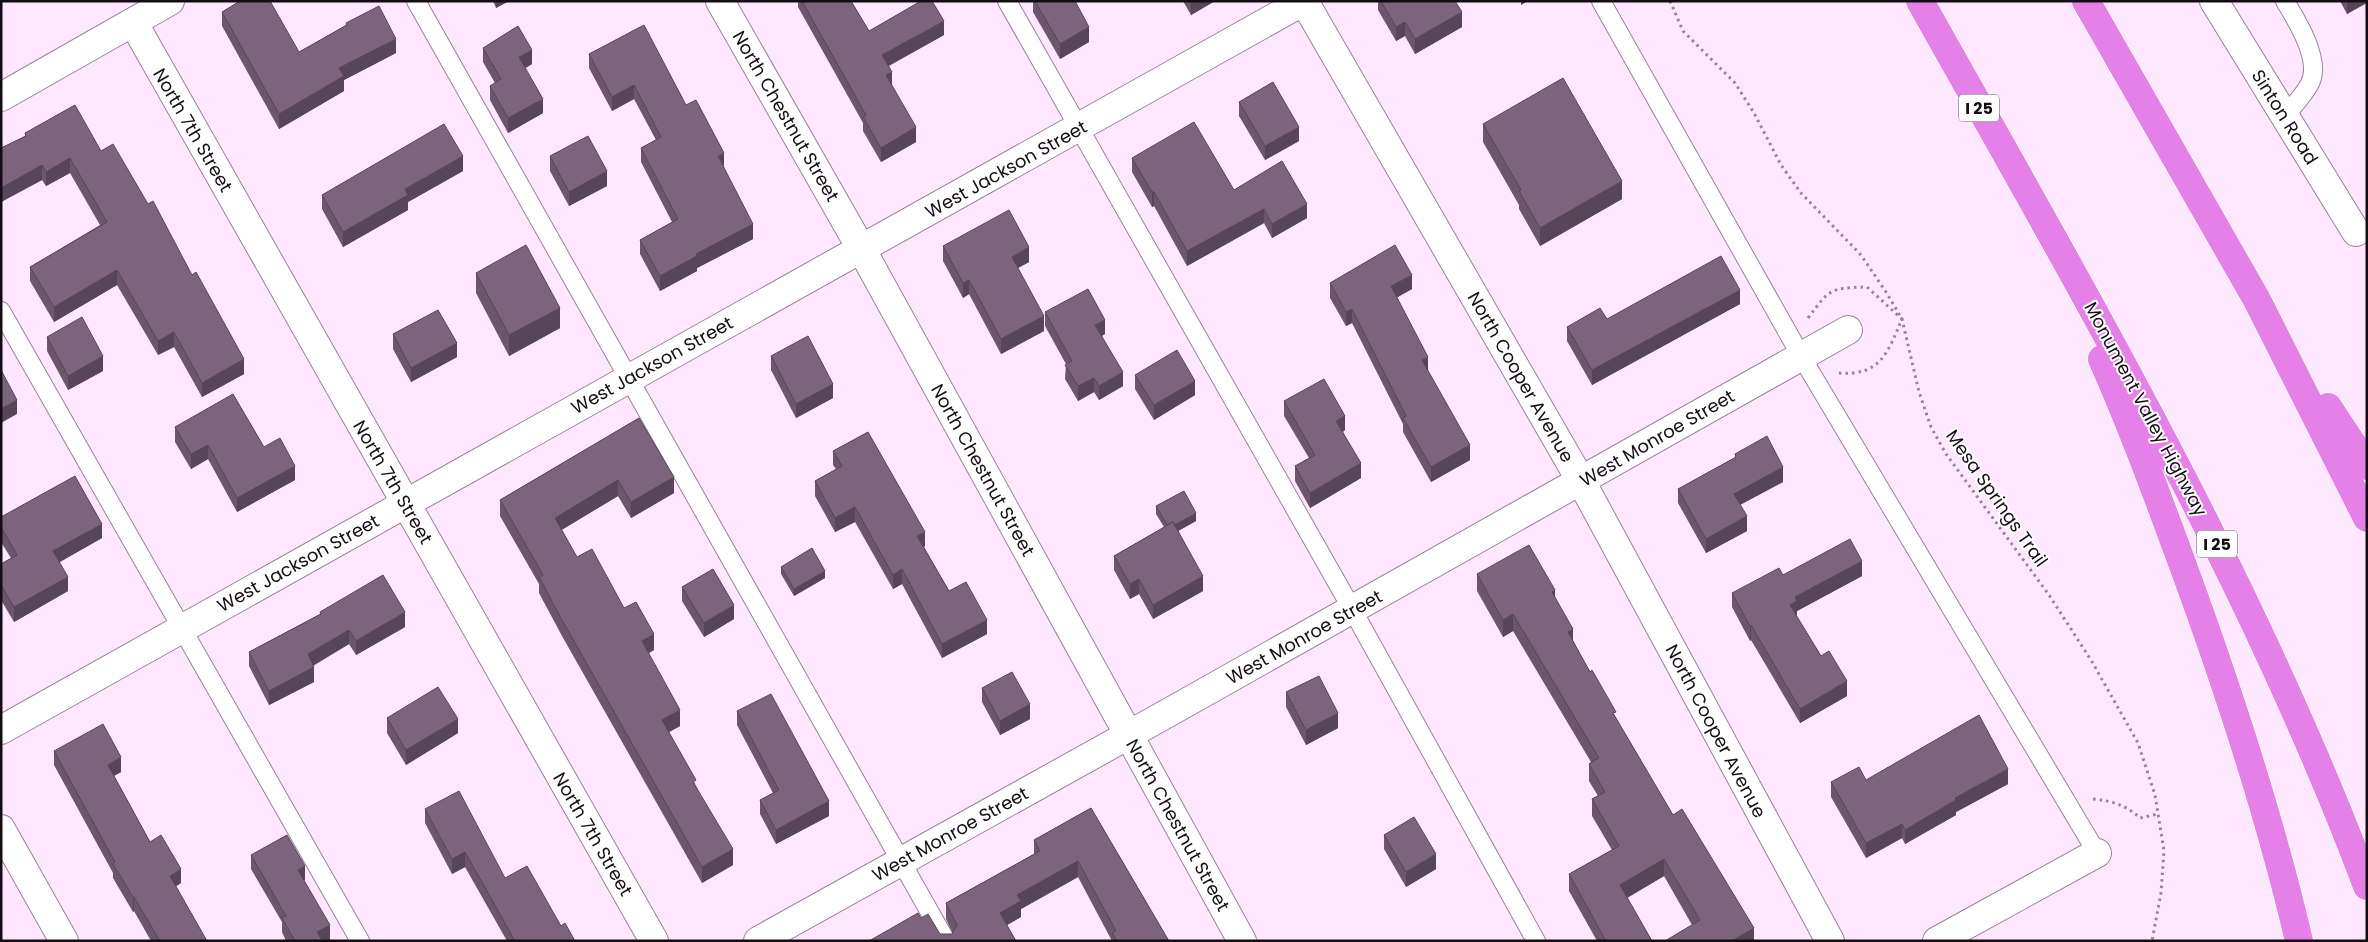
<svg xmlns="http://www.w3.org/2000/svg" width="2368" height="942" font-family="Poppins,sans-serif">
	<rect width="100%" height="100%" fill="#ffe8ff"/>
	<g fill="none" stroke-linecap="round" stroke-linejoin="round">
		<g stroke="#988398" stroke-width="20">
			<g id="lane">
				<path d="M416 1 946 941"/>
				<path d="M1007 1 1352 609 1536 941"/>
				<path d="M1601 1 1801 356 2097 853"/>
				<path d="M2285 116C2293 106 2303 96 2309 85 2323 62 2297 21 2285 1"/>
				<path d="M1 311 360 941"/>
			</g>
		</g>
		<g stroke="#988398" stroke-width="30">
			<g id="street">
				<path d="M1304 1 1581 481 1830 941"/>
				<path d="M2214 1 2356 232"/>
				<path d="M133 22 654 941"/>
				<path d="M1 97 170 1"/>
				<path d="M1 730 1304 1"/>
				<path d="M1 829 64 941"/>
				<path d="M758 941 1159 718 1848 330"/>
				<path d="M1937 941 2097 853"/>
			</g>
		</g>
		<g stroke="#988398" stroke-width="30">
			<path id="secondary" d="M720 1 862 250 1242 941"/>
		</g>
		<g stroke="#fff" stroke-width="30">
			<g id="highway">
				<path d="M1920 1C2082 290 2250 575 2367 886"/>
				<path d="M2086 1 2257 300 2367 518"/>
				<path d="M2102 359C2130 422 2154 487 2178 552 2225 679 2268 808 2299 941"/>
				<path d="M2328 407 2367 466"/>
			</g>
		</g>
		<g stroke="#948594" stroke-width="3" stroke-dasharray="2.5 4" stroke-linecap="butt">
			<path d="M1670 1 1683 31 1735 83 1754 113 1781 165 1801 193 1861 255 1886 292 1902 319 1919 392 1931 427 1946 454 2049 595 2091 660 2138 743 2155 795 2164 851 2161 893 2152 941"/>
			<path d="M1808 318C1830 289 1829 288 1867 287L1902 319C1888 352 1881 376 1839 373"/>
			<path d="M2093 799C2112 801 2126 805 2140 818L2158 814"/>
		</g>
		<use href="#lane" stroke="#fff" stroke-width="18"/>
		<use href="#street" stroke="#fff" stroke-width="28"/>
		<use href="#secondary" stroke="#fff" stroke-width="28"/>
		<use href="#highway" stroke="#e580e8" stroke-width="28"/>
	</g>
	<g fill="#6b566b">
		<path d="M493 1H509L496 8Z"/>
		<path d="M798 1H851L869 31 944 35 889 66 892 86 916 142 881 162 863 131V123L798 7Z"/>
		<path d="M1033 1H1075L1089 42 1060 59 1033 12Z"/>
		<path d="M1183 1H1215L1191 15Z"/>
		<path d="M1378 1H1455L1462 27 1415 54 1405 36 1396 41 1378 10Z"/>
		<path d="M2340 1H2367L2347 14Z"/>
		<path d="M222 12 299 52 346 25V23L396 53 344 80V91L279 129 222 26Z"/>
		<path d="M483 48 532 64 525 68 543 113 508 133 490 100V86L495 83 483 62Z"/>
		<path d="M589 54 686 105 724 167 753 239 697 268V271L660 291 640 254V240L672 222 641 162V148L656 140 634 99 612 111 589 68Z"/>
		<path d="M1239 102 1299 141 1265 160 1239 116Z"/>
		<path d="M1483 124 1622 199 1540 246 1519 209V205L1483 142Z"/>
		<path d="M25 133 101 151 244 374 202 397 174 347 158 355 117 285 54 322 30 281V267L100 225 70 173 46 186 42 180 1 202V148L25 136Z"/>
		<path d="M550 156 607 186 569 206 550 171Z"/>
		<path d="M1132 158 1234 190 1307 218 1272 238 1264 223 1187 266 1154 206 1152 207 1132 172Z"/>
		<path d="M463 171 408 202V210L343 247 322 209V195Z"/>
		<path d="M943 246 1029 262 1018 268 1044 331 1001 354 969 294 963 298 943 261Z"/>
		<path d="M476 273 560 328 509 356 476 293Z"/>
		<path d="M1330 283 1412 289 1397 297 1428 371 1470 460 1431 482 1403 432V424L1352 323 1346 326 1330 298Z"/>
		<path d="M1740 304 1592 385 1567 341V327L1607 319Z"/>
		<path d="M1045 312 1105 334 1102 336 1123 386 1099 400 1094 392 1078 401 1065 379 1066 364 1045 326Z"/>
		<path d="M393 334 457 357 411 382 393 349Z"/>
		<path d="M47 337 103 371 68 390 47 351Z"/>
		<path d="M771 356 833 398 796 418 771 370Z"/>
		<path d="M1135 375 1195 395 1154 420 1135 389Z"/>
		<path d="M1284 401 1345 430 1343 432 1361 478 1310 508 1295 481V466L1309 458 1284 416Z"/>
		<path d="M639 418 674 493 631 518 618 496 561 530 577 557 624 608 654 650 648 653 680 726 669 732 696 786 733 865 702 883 562 636 539 593V584L500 516V500Z"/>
		<path d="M175 427 264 447 295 480 237 512 208 459 191 469 175 442Z"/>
		<path d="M833 451 925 546 924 547 949 591 987 634 942 658 902 584 893 589 855 522 835 532 815 496V481L836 469 833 465Z"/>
		<path d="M1735 454 1783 482 1740 505 1747 531 1706 553 1678 503V489L1735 458Z"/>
		<path d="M1156 506 1196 521 1178 531 1203 591 1153 619 1139 594 1130 599 1114 570V556L1164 527 1156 514Z"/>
		<path d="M1 517 102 538 59 562 68 591 14 622 1 600V564L11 558 1 542Z"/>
		<path d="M781 567 825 578 794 596 781 574Z"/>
		<path d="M1477 574 1555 598 1573 641 1616 719 1673 815 1754 941 1692 925 1664 876 1627 898 1652 941H1597L1569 891V874L1612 850 1592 816V799L1598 796 1589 781V764L1591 762 1513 631 1503 637 1477 591Z"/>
		<path d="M1862 576 1797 611 1796 616 1821 656 1847 696 1800 723 1751 640 1750 641 1732 607V593Z"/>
		<path d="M682 587 734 619 704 637 682 601Z"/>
		<path d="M320 612 405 627 356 655 349 644 313 665 314 682 269 705 249 666V652L320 614Z"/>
		<path d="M982 688 1030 719 1000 735 982 702Z"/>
		<path d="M1286 692 1338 728 1306 745 1286 707Z"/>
		<path d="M737 711 829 816 776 844 760 814V800L773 793 737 725Z"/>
		<path d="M387 718 458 733 406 765 387 733Z"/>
		<path d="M54 751 121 772 114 776 150 842 181 883 176 886 207 941H151L134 911 133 912 113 878V873L54 765Z"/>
		<path d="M1866 780 2008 784 1956 812V815L1905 844 1902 838 1866 858 1831 797V782Z"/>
		<path d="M1091 808 1169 941H1112L1078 877 1021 909V917L1007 925 1016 941H869L921 918 940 934H952V932L946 919V903L1034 854V840Z"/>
		<path d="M425 809 561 926 575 941H507L465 867 452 874 425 823Z"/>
		<path d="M1384 835 1436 869 1406 887 1384 849Z"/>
		<path d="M251 855 305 880H304L330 940 328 941H286L282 932V922L251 869Z"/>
	</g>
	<g fill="#574657">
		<path d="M496 1H509L496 8Z"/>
		<path d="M1191 1H1215L1191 15Z"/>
		<path d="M1521 1H1528L1521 5Z"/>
		<path d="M2347 1H2367V3L2347 14Z"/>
		<path d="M1462 12V27L1415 54V39Z"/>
		<path d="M944 21V35L882 69V55Z"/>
		<path d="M1405 22V36L1396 41V27Z"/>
		<path d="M1089 27V42L1060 59V44Z"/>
		<path d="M396 39V53L344 80V91L279 129V114L339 68Z"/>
		<path d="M532 50V64L519 72V57Z"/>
		<path d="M892 72V86L886 75Z"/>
		<path d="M634 85V99L612 111V97Z"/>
		<path d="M543 99V113L508 133V118Z"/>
		<path d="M916 127V142L881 162V148Z"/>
		<path d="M1299 127V141L1265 160V146Z"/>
		<path d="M724 153V167L718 156Z"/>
		<path d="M463 156V171L408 202V210L343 247V232L405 189Z"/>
		<path d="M70 158V173L46 186V172Z"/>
		<path d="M42 165V180L1 202V188Z"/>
		<path d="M607 171V186L569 206V192Z"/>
		<path d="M1622 181V199L1540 246V228Z"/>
		<path d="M1152 192H1154V206L1152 207Z"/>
		<path d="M1307 204V218L1272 238V224Z"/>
		<path d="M1264 209V223L1187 266V251Z"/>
		<path d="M753 224V239L697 268V271L660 291V276L696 254Z"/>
		<path d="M1029 247V262L1012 271V257Z"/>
		<path d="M117 270V285L54 322V307Z"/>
		<path d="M1412 275V289L1391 301V286Z"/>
		<path d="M969 280V294L963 298V283Z"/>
		<path d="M1740 290V304L1592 385V370Z"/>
		<path d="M560 308V328L509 356V335Z"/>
		<path d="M1352 309V323L1346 326V312Z"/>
		<path d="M1044 316V331L1001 354V339Z"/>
		<path d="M1105 320V334L1095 339V325Z"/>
		<path d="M174 332V347L158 355V341Z"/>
		<path d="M457 343V357L411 382V368Z"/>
		<path d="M103 356V371L68 390V376Z"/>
		<path d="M1428 357V371L1422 360Z"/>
		<path d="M244 359V374L202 397V383Z"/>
		<path d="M1123 372V386L1099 400V386Z"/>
		<path d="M1094 378V392L1078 401V386Z"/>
		<path d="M1195 381V395L1154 420V405Z"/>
		<path d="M833 384V398L796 418V404Z"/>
		<path d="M17 400V414L1 423V409Z"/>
		<path d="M1345 416V430L1336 435V421Z"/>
		<path d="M208 445V459L191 469V454Z"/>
		<path d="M1470 445V460L1431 482V467Z"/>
		<path d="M1361 463V478L1310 508V493Z"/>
		<path d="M295 466V480L237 512V498Z"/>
		<path d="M1783 467V482L1734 508V494Z"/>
		<path d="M674 477V493L631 518V502Z"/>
		<path d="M618 480V496L555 534V518Z"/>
		<path d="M855 507V522L835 532V518Z"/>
		<path d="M1196 513V521L1169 536V529Z"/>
		<path d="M1747 516V531L1706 553V539Z"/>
		<path d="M102 524V538L53 566V551Z"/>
		<path d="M925 532V546L917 550V536Z"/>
		<path d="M1862 561V576L1797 611V615L1790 619V605L1795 597Z"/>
		<path d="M902 569V584L893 589V575Z"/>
		<path d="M825 571V578L794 596V589Z"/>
		<path d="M1203 576V591L1153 619V605Z"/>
		<path d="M68 577V591L14 622V607Z"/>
		<path d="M1139 579V594L1130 599V584Z"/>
		<path d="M1555 590V607L1552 592Z"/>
		<path d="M734 605V619L704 637V623Z"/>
		<path d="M405 612V627L356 655V641Z"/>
		<path d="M1513 614V631L1503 637V620Z"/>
		<path d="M987 620V634L942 658V644Z"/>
		<path d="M1751 625V640L1750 641V626Z"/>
		<path d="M1573 629V646L1568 632Z"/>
		<path d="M349 630V644L308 669V654Z"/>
		<path d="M654 634V650L642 657V641Z"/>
		<path d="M314 667V682L269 705V691Z"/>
		<path d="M1847 681V696L1800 723V709Z"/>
		<path d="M1030 704V719L1000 735V721Z"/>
		<path d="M680 710V726L662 736V720Z"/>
		<path d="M1338 713V728L1306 745V730Z"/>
		<path d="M458 719V733L406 765V750Z"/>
		<path d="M121 757V772L108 779V765Z"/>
		<path d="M2008 769V784L1956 812V815L1905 844V830L1955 798Z"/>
		<path d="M829 801V816L776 844V830Z"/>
		<path d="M1902 824V838L1866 858V843Z"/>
		<path d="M733 849V865L702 883V867Z"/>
		<path d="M465 852V867L452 874V859Z"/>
		<path d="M1436 854V869L1406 887V872Z"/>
		<path d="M1664 859V876L1620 902V885Z"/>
		<path d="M1078 861V877L1021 909V917L1000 929V913L1017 895Z"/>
		<path d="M305 866V880L298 884V870Z"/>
		<path d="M181 869V883L170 890V876Z"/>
		<path d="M133 897H134V911L133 912Z"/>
		<path d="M330 925V940L328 941H317V932Z"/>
		<path d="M1754 928V941H1732Z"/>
	</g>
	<g fill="#7c647c" stroke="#574657">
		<path d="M240 1H270L299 52 347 25 346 23 379 6 396 39 339 68 344 76 279 114 222 12Z"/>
		<path d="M802 1H851L869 31 921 1H932L944 21 882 55 892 72 886 75 916 127 881 148 863 117 866 115Z"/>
		<path d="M1035 1H1075L1089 27 1060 44Z"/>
		<path d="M1381 1H1455L1462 12 1415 39 1405 22 1396 27Z"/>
		<path d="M644 25 686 105 696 100 724 153 718 156 753 224 696 254 697 256 660 276 640 240 678 219 641 148 661 137 634 85 612 97 589 54Z"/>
		<path d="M518 26 532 50 519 57 543 99 508 118 490 86 501 79 483 48Z"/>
		<path d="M1563 78 1622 181 1540 228 1519 191 1521 190 1483 124Z"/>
		<path d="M1273 82 1299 127 1265 146 1239 102Z"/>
		<path d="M75 105 101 151 113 144 148 204 153 201 192 275 196 272 244 359 202 383 174 332 158 341 117 270 54 307 30 267 107 222 70 158 46 172 42 165 1 188V148L26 136 25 133Z"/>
		<path d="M1194 122 1234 190 1282 161 1307 204 1272 224 1264 209 1187 251 1154 192H1152L1132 158Z"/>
		<path d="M444 124 463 156 405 189 408 195 343 232 322 195Z"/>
		<path d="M588 136 607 171 569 192 550 156Z"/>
		<path d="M1009 210 1029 247 1012 257 1044 316 1001 339 969 280 963 283 943 246Z"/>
		<path d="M526 245 560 308 509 335 476 273Z"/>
		<path d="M1395 245 1412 275 1391 286 1428 357 1422 360 1470 445 1431 467 1403 418 1406 416 1352 309 1346 312 1330 283Z"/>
		<path d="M1721 256 1740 290 1592 370 1567 327 1600 308 1607 319Z"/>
		<path d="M1088 289 1105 320 1095 325 1123 372 1099 386 1094 378 1078 386 1065 365 1072 361 1045 312Z"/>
		<path d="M438 310 457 343 411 368 393 334Z"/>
		<path d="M82 317 103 356 68 376 47 337Z"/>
		<path d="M808 336 833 384 796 404 771 356Z"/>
		<path d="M1177 350 1195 381 1154 405 1135 375Z"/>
		<path d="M1 370 17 400 1 409Z"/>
		<path d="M1324 379 1345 416 1336 421 1361 463 1310 493 1295 466 1315 455 1284 401Z"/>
		<path d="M233 394 264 447 280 438 295 466 237 498 208 445 191 454 175 427Z"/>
		<path d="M639 418 674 477 631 502 618 480 555 518 577 557 592 549 624 608 636 602 654 634 642 641 680 710 662 720 696 780 693 782 733 849 702 867 562 620 539 577 543 575 500 500Z"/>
		<path d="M868 432 925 532 917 536 949 591 966 582 987 620 942 644 902 569 893 575 855 507 835 518 815 481 842 466 833 451Z"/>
		<path d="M1767 436 1783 467 1734 494 1747 516 1706 539 1678 489 1736 457 1735 454Z"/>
		<path d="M75 476 102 524 53 551 68 577 14 607 1 585V564L17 555 1 527V517Z"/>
		<path d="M1184 491 1196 513 1175 525 1173 522 1167 525 1156 506Z"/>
		<path d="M1173 522 1203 576 1153 605 1139 579 1130 584 1114 556Z"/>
		<path d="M1850 539 1862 561 1795 597 1797 601 1790 605 1821 656 1829 651 1847 681 1800 709 1751 625 1750 626 1732 593 1779 568 1783 575Z"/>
		<path d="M1529 545 1555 590 1552 592 1573 629 1568 632 1590 672 1592 670 1616 712 1613 713 1673 815 1682 809 1754 928 1732 941H1665L1700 920 1664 859 1620 885 1652 941H1606L1569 874 1619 846 1592 799 1605 792 1589 764 1599 758 1513 614 1503 620 1477 574Z"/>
		<path d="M812 548 825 571 794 589 781 567Z"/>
		<path d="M713 569 734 605 704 623 682 587Z"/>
		<path d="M383 575 405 612 356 641 349 630 308 654 314 667 269 691 249 652 321 614 320 612Z"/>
		<path d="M1012 672 1030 704 1000 721 982 688Z"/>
		<path d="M1319 676 1338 713 1306 730 1286 692Z"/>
		<path d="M438 687 458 719 406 750 387 718Z"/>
		<path d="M771 694 829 801 776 830 760 800 779 790 737 711Z"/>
		<path d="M1979 715 2008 769 1955 798 1956 800 1905 830 1902 824 1866 843 1831 782 1859 767 1866 780Z"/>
		<path d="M103 724 121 757 108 765 150 842 161 835 181 869 170 876 207 941H160L134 897H133L113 864 115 862 54 751Z"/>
		<path d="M459 791 505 878 527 866 561 926 565 923 575 941H515L465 852 452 859 425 809Z"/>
		<path d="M1091 808 1169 941H1117L1112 933 1116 931 1078 861 1017 895 1021 901 1000 913 1016 941H869L918 913 921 918 928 914 940 934H952L957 925 946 903 1040 851 1034 840Z"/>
		<path d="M1414 817 1436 854 1406 872 1384 835Z"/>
		<path d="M287 835 305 866 298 870 330 925 317 932 322 941H295L282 918 286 916 251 855Z"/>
	</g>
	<g text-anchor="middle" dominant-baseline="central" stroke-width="4" stroke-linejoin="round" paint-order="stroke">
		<g fill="#fff" stroke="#5a565a" stroke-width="1">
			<rect x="1959" y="94.5" width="40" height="27" rx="4"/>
			<rect x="2197" y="530.5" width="40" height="27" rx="4"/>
		</g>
		<g font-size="16" font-weight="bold" fill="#140d14">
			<text x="1979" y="108">I 25</text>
			<text x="2217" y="544">I 25</text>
		</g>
		<g font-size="18" fill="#140d14" stroke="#fff">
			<text transform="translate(786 116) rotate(60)">North Chestnut Street</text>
			<text transform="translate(2285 117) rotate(58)">Sinton Road</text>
			<text transform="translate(193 130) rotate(60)">North 7th Street</text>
			<text transform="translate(1006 169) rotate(-29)">West Jackson Street</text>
			<text transform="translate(652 365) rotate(-29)">West Jackson Street</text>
			<text transform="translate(1521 377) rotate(60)">North Cooper Avenue</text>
			<text transform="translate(2146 409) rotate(62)">Monument Valley Highway</text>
			<text transform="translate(1657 438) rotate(-30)">West Monroe Street</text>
			<text transform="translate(983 470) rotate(61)">North Chestnut Street</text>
			<text transform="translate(393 482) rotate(60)">North 7th Street</text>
			<text transform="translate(1997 498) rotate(55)">Mesa Springs Trail</text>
			<text transform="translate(298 563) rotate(-29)">West Jackson Street</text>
			<text transform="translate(1304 637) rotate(-29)">West Monroe Street</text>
			<text transform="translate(1716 731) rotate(62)">North Cooper Avenue</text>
			<text transform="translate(1178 825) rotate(61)">North Chestnut Street</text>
			<text transform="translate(593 834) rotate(60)">North 7th Street</text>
			<text transform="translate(950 834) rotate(-29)">West Monroe Street</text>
		</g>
	</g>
	<rect width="2368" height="942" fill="none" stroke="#140d14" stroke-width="5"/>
</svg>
